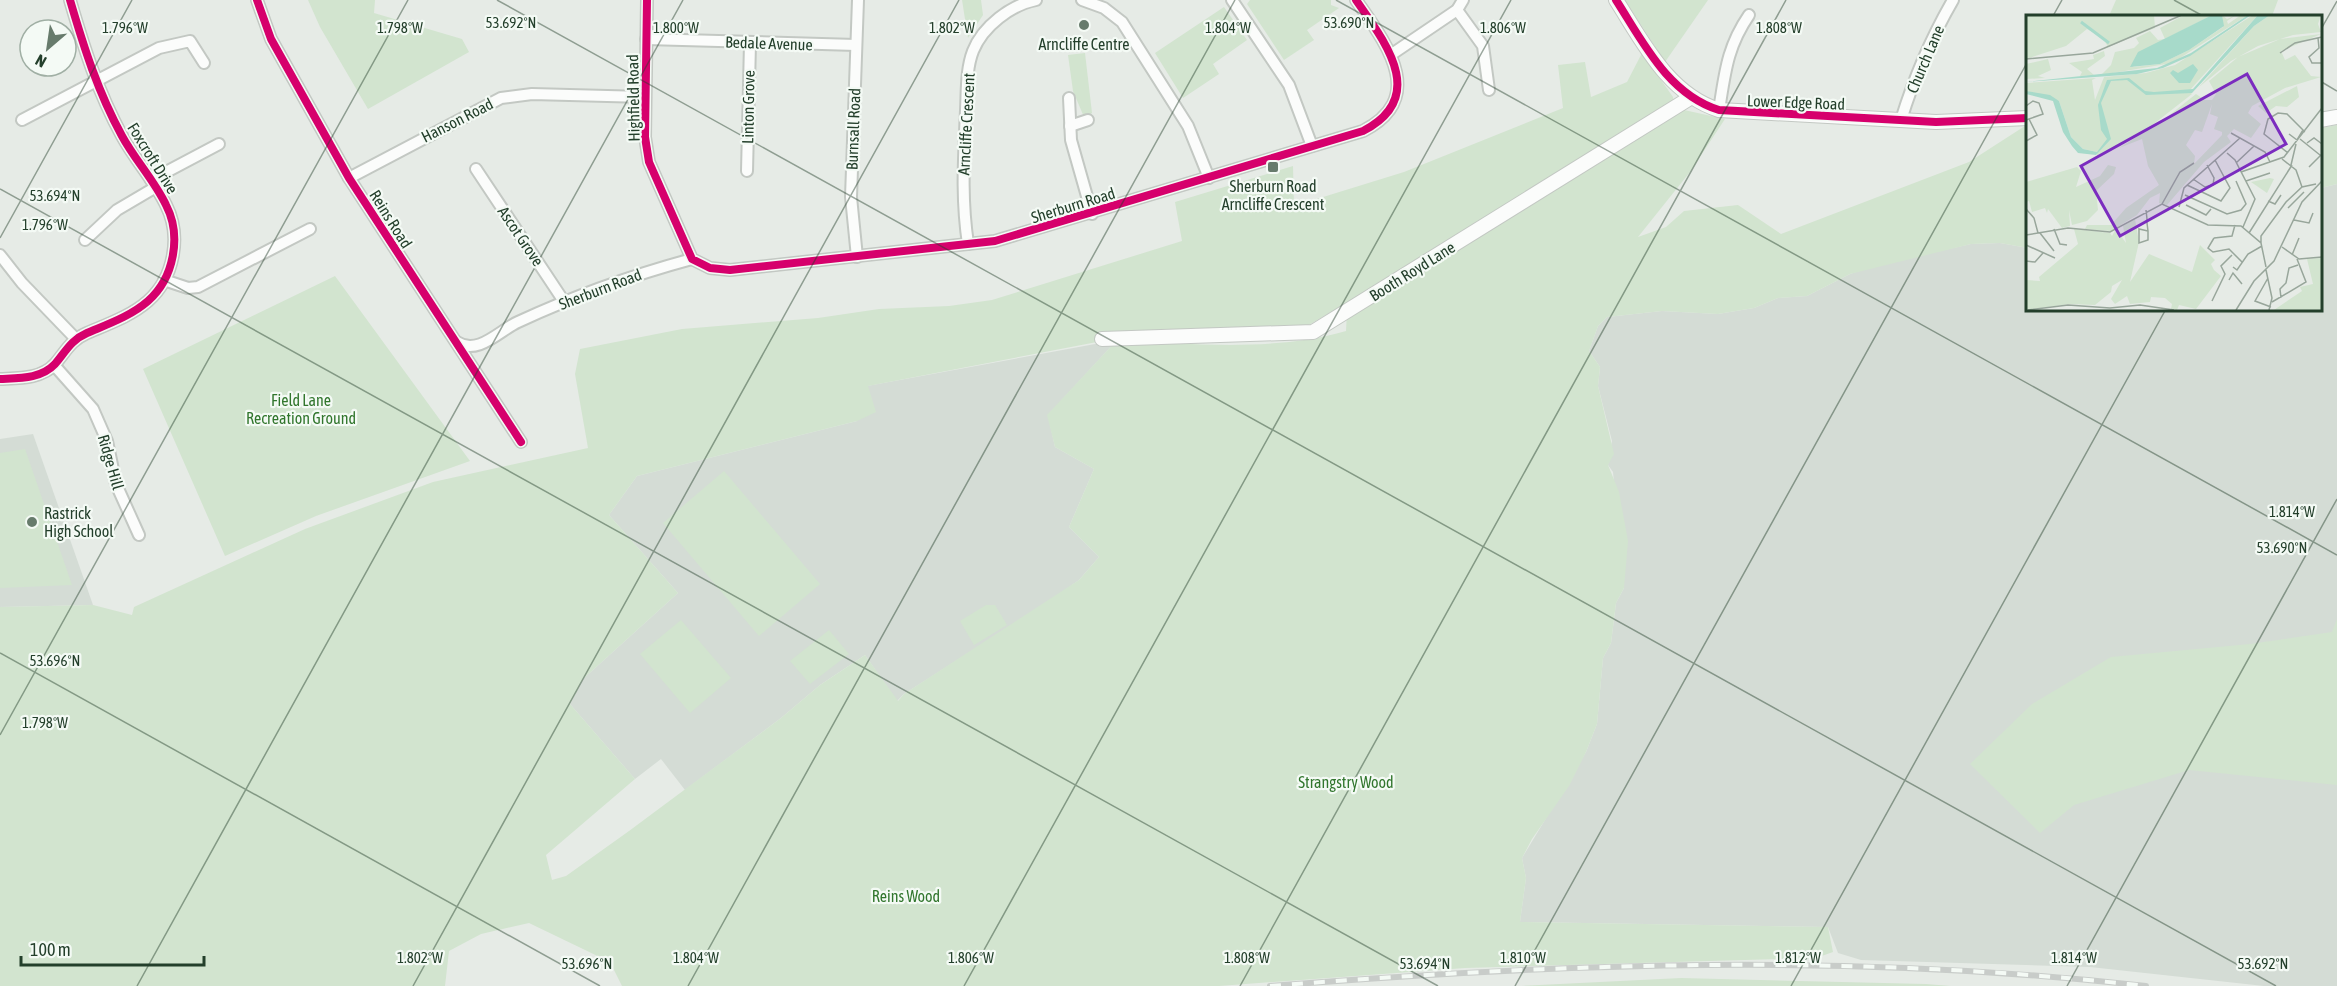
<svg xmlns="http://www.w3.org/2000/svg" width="2337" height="986" font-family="'Asap Condensed',sans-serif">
	<rect width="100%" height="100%" fill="#e6ebe6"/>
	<g fill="#d4dcd5">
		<path d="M2337 184V986H2264L2090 967 1861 960 1838 953 1828 927 1520 922 1526 878 1522 858 1586 752 1597 724 1603 658 1611 643 1616 603 1624 588 1613 472 1608 465 1612 441 1598 386 1600 367 1589 351 1598 326 1607 317 1662 311 1718 314 1754 308 1778 298 1807 296 1850 274 1877 265 1971 244 2000 243 2028 248V309H2320L2321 188Z"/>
		<path d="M1117 340 1048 415 1055 447 1094 469 1069 527 1099 557 1079 580 1048 602 904 694 897 701 865 655 820 685 781 718 685 790 661 759 635 779 570 704 583 679 678 593 609 515 637 476 857 421 867 386Z"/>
		<path d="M33 434 93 605 0 607V439Z"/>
	</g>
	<g fill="#d2e4cf" fill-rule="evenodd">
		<path d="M308 0H375L374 13 462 39 469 52 368 109 320 27Z"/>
		<path d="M962 0H981L983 15 968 38Z"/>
		<path d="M1250 0H1331V5L1339 8 1307 30 1314 40 1284 60 1247 4Z"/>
		<path d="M1625 0H1708L1665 62Z"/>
		<path d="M2116 0H2278L2272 16H2109Z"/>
		<path d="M1224 7 1247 40 1213 64 1219 74 1183 98 1155 53Z"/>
		<path d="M1085 53 1092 113 1084 117 1073 91 1068 55Z"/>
		<path d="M1642 53 1673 97 1674 103 1522 197 1526 200 1537 194 1541 195 1684 110 1725 119 1690 172 1638 237 1666 227 1684 211 1738 205 1781 234 1969 162 2028 124V248L2000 243 1971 244 1850 274 1807 296 1778 298 1754 308 1718 314 1662 311 1607 317 1598 326 1589 351 1600 367 1598 386 1614 454 1608 465 1619 492 1628 541 1624 588 1616 603 1611 643 1603 658 1597 724 1586 752 1569 786 1532 839 1522 858 1526 878 1520 922 1828 927 1833 952 1816 958 1465 968 1219 986H622L610 962 529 923 481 934 449 951 445 986H0V607L93 605 132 615 134 607 305 529 433 482 588 448 575 374 580 349 682 329 818 318 879 309 949 306 992 300 1182 241 1175 202 1293 166 1294 206 1404 172 1563 108 1558 65 1585 62 1591 97 1627 82ZM1347 311 1346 331C1273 352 1192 344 1117 340L1047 415 1055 447 1094 469 1069 527 1099 557 1079 580 904 694 898 701 865 655 820 685 781 718 629 831 566 876 552 880 546 855 635 779 570 704 583 679 678 593 609 515 637 476 857 421 876 412 868 386 1097 342 1119 332 1233 331 1307 326 1331 312Z"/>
		<path d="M2337 125V184L2321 188V128Z"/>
		<path d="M335 276 470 461 316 516 225 556 143 369Z"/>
		<path d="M25 449 72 585 0 588V453Z"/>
		<path d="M724 471 820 584 759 636 663 523Z"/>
		<path d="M986 605H995L1007 625 974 645 960 621Z"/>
		<path d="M2337 619V785L2189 770 2074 805 2040 833 1970 764 2032 704 2111 657 2250 644 2332 632Z"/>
		<path d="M681 620 731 678 690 713 640 654Z"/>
		<path d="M829 630 849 654 810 684 790 661Z"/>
		<path d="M1681 978 1926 984 1951 986H1521Z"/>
	</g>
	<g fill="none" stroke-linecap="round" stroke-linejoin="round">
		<g stroke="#c3c8c3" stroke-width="14">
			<g id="minor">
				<path d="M257 0 271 39 349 178 521 442"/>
				<path d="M647 0 645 137 649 162 692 259 710 268 730 270 995 241 1363 131C1429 97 1385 42 1356 0"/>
				<path d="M1082 0 1104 8 1122 22 1188 126 1209 178"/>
				<path d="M1232 0 1289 85 1312 146"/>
				<path d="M1457 10 1483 46 1489 90"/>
				<path d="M646 39 856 45"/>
				<path d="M1392 54 1457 10 1463 0"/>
				<path d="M1069 98 1071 140 1092 214"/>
				<path d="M1719 110C1725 73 1727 47 1749 15"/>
				<path d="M22 120 159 48 190 41 204 63"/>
				<path d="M1901 120C1914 78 1931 38 1953 0"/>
				<path d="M1070 126 1088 120"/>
				<path d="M476 169 565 303"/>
				<path d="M747 171 750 43"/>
				<path d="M349 178 501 98 532 94 645 97"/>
				<path d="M151 180 219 144"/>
				<path d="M85 240 117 210 156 187"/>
				<path d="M968 244C961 197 964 158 966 110 967 90 966 69 973 51 983 26 1011 5 1036 0"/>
				<path d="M0 255 22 283 75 338"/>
				<path d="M857 257 851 197 858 0"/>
				<path d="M164 280 188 288 198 287 310 229"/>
				<path d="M457 342C478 356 500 330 518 322 574 296 633 275 692 259"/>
				<path d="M54 365 93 409 107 441 116 484 139 535"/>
				<path d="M0 379C19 378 41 379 55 364 66 351 71 340 87 333 108 324 131 316 148 301 174 278 182 236 166 205 154 180 135 160 122 136 98 92 84 48 70 0"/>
			</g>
		</g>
		<g stroke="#c3c8c3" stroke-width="16">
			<g id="tertiary">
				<path d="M1616 0C1643 42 1668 94 1719 110L1936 122 2028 118"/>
				<path d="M2320 120 2337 117"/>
				<path d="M1102 339 1313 332 1690 98"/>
			</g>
		</g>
		<use href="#minor" stroke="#fbfcfb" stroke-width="10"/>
		<use href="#tertiary" stroke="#fbfcfb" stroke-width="14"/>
		<g stroke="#c8ccc9" stroke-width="6">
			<path id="rail" d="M1270 986C1561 963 1855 953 2146 986"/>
		</g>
		<use href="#rail" stroke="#f4faf5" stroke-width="4" stroke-dasharray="11" stroke-linecap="butt"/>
		<g stroke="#f4faf5" stroke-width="11">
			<g id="cycleway">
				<path d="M257 0 271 39 349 178 521 442"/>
				<path d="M647 0 645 137 649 162 692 259 710 268 730 270 995 241 1363 131C1429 97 1385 42 1356 0"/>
				<path d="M1616 0C1643 42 1668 94 1719 110L1936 122 2028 118"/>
				<path d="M0 379C19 378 41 379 55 364 66 351 71 340 87 333 108 324 131 316 148 301 174 278 182 236 166 205 154 180 135 160 122 136 98 92 84 48 70 0"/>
			</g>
		</g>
		<use href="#cycleway" stroke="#d6006c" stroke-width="8"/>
	</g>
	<path fill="none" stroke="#233f2b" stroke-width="1.5" stroke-opacity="0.45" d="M497 0 2276 986M1336 0 2337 555M2174 0 2203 16M2053 16 2062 0M2320 31 2337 1M2320 81 2337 91M0 189 1438 986M0 238 132 0M0 653 600 986M0 735 408 0M137 986 683 0M413 986 959 0M688 986 1235 0M964 986 1511 0M1240 986 1786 0M1515 986 2028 61M1791 986 2166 309M2067 986 2337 499"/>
	<g fill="#677b6c" stroke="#f4faf5" stroke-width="2">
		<circle cx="1084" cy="25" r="6"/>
		<rect x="1267" y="161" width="12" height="12" rx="3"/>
		<circle cx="32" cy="522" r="6"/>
	</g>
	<g text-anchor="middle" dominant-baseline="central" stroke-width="4.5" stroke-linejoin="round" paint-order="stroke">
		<g font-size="16" fill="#233f2b" stroke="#f4faf5">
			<text transform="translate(769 43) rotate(2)">Bedale Avenue</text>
			<text transform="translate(1925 59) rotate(-67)">Church Lane</text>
			<text transform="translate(633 98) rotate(-91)">Highfield Road</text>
			<text transform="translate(1796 102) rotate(2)">Lower Edge Road</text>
			<text transform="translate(748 107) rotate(-89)">Linton Grove</text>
			<text transform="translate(457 120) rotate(-27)">Hanson Road</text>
			<text transform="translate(966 124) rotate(-87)">Arncliffe Crescent</text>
			<text transform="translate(853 129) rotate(-88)">Burnsall Road</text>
			<text transform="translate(153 158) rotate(58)">Foxcroft Drive</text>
			<text transform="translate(1073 205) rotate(-17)">Sherburn Road</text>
			<text transform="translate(391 219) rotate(58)">Reins Road</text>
			<text transform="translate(521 236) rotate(56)">Ascot Grove</text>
			<text transform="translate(1412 271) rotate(-32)">Booth Royd Lane</text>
			<text transform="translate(600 289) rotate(-21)">Sherburn Road</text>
			<text transform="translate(111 462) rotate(74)">Ridge Hill</text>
		</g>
		<g font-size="16" fill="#233f2b" stroke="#f4faf5">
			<text x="1084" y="44">Arncliffe Centre</text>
			<text x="1273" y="186">Sherburn Road<tspan x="1273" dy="18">Arncliffe Crescent</tspan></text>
			<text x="44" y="513" text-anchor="start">Rastrick<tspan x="44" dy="18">High School</tspan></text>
		</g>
		<g font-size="16" fill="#31762d" stroke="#f4faf5">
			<text x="301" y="400">Field Lane<tspan x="301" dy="18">Recreation Ground</tspan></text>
			<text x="1346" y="782">Strangstry Wood</text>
			<text x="906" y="896">Reins Wood</text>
		</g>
	</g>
	<g transform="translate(2026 15)">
		<rect width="296" height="296" fill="#e6ebe6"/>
		<path d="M0 0H128L129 13 82 32 77 23 61 14 40 31 0 44ZM158 0H186L114 37 107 52 134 49 163 35 197 12 196 0 201 4 210 0 201 6 202 9 215 0H222L146 48 75 60 85 50 89 37 108 33 113 28 110 23 124 16 132 25 139 24 134 13ZM227 0H232L163 76 166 79 120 115 71 141V137L57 134 45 122 33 86 0 76V68L70 63 66 65 69 85 78 62 120 58 149 50ZM244 0H295L292 9 295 17 267 20 232 31 205 46 173 72 228 11ZM295 19 255 36 259 45 269 40 285 61 295 62 259 73 226 91 222 98 235 109 225 123 208 114 201 121 205 127 178 147 141 190 133 188 134 178 124 183 111 200 85 216 59 214 61 210H85L100 193 133 170 122 151 116 124 93 133 136 106 170 79 179 85H186L190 79 183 66 212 42 254 24ZM186 89 184 99 192 102 188 114 196 117V120L168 149 169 141 160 130 169 115 176 117ZM78 36 79 41 61 54 68 60 54 61 56 57 43 48 68 44 67 40ZM22 44 25 55 12 61 19 63 0 64V49ZM271 71 273 82 261 92 250 91 240 98 232 91ZM82 150 90 152 88 159 70 176 72 195 61 206 46 210 43 195 44 211 36 213 22 194 21 198 19 193 6 197 3 186 0 187V167L51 152 55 156 50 172 74 161ZM244 163 248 164 241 178 225 167ZM109 204 113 227 104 267 123 239 166 257 174 230 189 245 185 249 188 255 195 261 170 294 153 290 151 295 145 294 146 289 139 283 125 282 124 287 104 289 101 281 89 289 85 284 96 265 86 271 85 277 69 290 43 289 0 295V265L14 266 13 262 52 229 48 214 84 218 86 221 90 214 100 228 97 211ZM295 243V295H248L276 276 274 272 287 269 281 244Z" fill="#d2e4cf" fill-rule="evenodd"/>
		<path d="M186 0H196L198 11 163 35 134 49 104 52 112 37ZM222 0H225L164 41 137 53 111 59 0 67 131 53 165 38ZM232 0H244L228 11 166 78 120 80 101 65 85 66 75 88 85 124 70 140 52 138 46 131 37 117 27 86 0 79V76L24 80 33 86 45 122 57 134 71 137 81 124 75 115 72 90 81 65 103 63 119 76 128 77 167 74ZM167 49 172 55 164 68H153L144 58 147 55 152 58Z" fill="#a7daca"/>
		<path fill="none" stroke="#a7daca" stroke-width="3" d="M55 7 83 28"/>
		<path fill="none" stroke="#98a69b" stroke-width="1.5" d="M292 23 293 33 283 42 286 48H296M254 38 269 28 296 22M0 44 67 38 156 0M0 91 7 86 13 88 17 99 0 105M205 118 239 137 244 147M263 119 271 125 277 115M274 124 294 140M0 126 11 120 3 104M281 128 288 123 296 129M201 138 209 145 229 184 217 212M262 138 238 119 242 104 252 98 261 99 279 117M256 144 270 155 276 172M210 148 228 131M265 150 270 129M283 152 296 139M215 157 258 142 296 93M167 164 179 172 187 170 188 163 181 150M220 166 244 158M161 170 195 186 204 173 189 145M159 180 201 199 215 195 220 189 210 166M242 186 249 189 255 180M136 189 154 157 168 148M160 190 180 200 185 194M153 192 158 173 214 123M262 193 278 177M0 194 8 203 12 218M120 195 121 204V208L122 216V225L113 228V214L122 216M268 205 283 208 287 198M28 214 34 229 41 230M14 218 28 236M223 218 266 150M0 220 42 213 84 217 136 189 182 210 215 211 235 228 240 252M188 223 182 233 187 237 203 234 216 247M188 223 206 221 209 210M235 228V221L260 187 276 172 290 169M0 230 29 243M256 232 273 244 296 242M266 240 273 223M0 246 9 247 17 238M207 252 211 255 222 239 236 231M240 255 246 283 243 295M242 263 229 286 245 292M203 265 207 258 216 269M255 283 254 274 260 268 263 253 272 250M186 286 199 259 195 251 206 240M246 287 280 267 271 244M2 295 42 290 84 293 114 290 148 295M210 295 228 266 248 246 276 187 296 166"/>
		<path fill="#7b2cbf" fill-opacity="0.15" stroke="#7b2cbf" stroke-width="3" d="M221 59 260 129 94 221 55 151Z"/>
		<rect width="296" height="296" fill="none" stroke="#233f2b" stroke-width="3"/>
	</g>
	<g font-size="15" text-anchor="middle" fill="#233f2b" stroke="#f4faf5" stroke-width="4.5" stroke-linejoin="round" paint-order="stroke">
		<text x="511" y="28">53.692°N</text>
		<text x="1349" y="28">53.690°N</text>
		<text x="125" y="33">1.796°W</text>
		<text x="400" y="33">1.798°W</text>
		<text x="676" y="33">1.800°W</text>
		<text x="952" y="33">1.802°W</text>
		<text x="1228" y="33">1.804°W</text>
		<text x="1503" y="33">1.806°W</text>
		<text x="1779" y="33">1.808°W</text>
		<text x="55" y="201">53.694°N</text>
		<text x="45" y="230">1.796°W</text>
		<text x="2292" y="517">1.814°W</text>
		<text x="2282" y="553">53.690°N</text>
		<text x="55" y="666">53.696°N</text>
		<text x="45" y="728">1.798°W</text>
		<text x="420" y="963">1.802°W</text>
		<text x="696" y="963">1.804°W</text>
		<text x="971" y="963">1.806°W</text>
		<text x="1247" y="963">1.808°W</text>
		<text x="1523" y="963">1.810°W</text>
		<text x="1798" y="963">1.812°W</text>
		<text x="2074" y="963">1.814°W</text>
		<text x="587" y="969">53.696°N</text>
		<text x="1425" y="969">53.694°N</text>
		<text x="2263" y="969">53.692°N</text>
	</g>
	<g transform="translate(48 48) rotate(209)"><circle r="28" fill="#f4faf5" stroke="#a0afa4" stroke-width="1.5"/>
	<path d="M0-4.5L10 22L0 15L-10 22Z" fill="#677b6c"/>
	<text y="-9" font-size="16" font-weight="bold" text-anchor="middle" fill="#233f2b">N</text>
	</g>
	<path d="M21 956v9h183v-9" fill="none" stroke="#233f2b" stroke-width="3"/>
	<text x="30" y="956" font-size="18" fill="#233f2b" stroke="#f4faf5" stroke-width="4.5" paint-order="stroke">100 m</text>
</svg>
